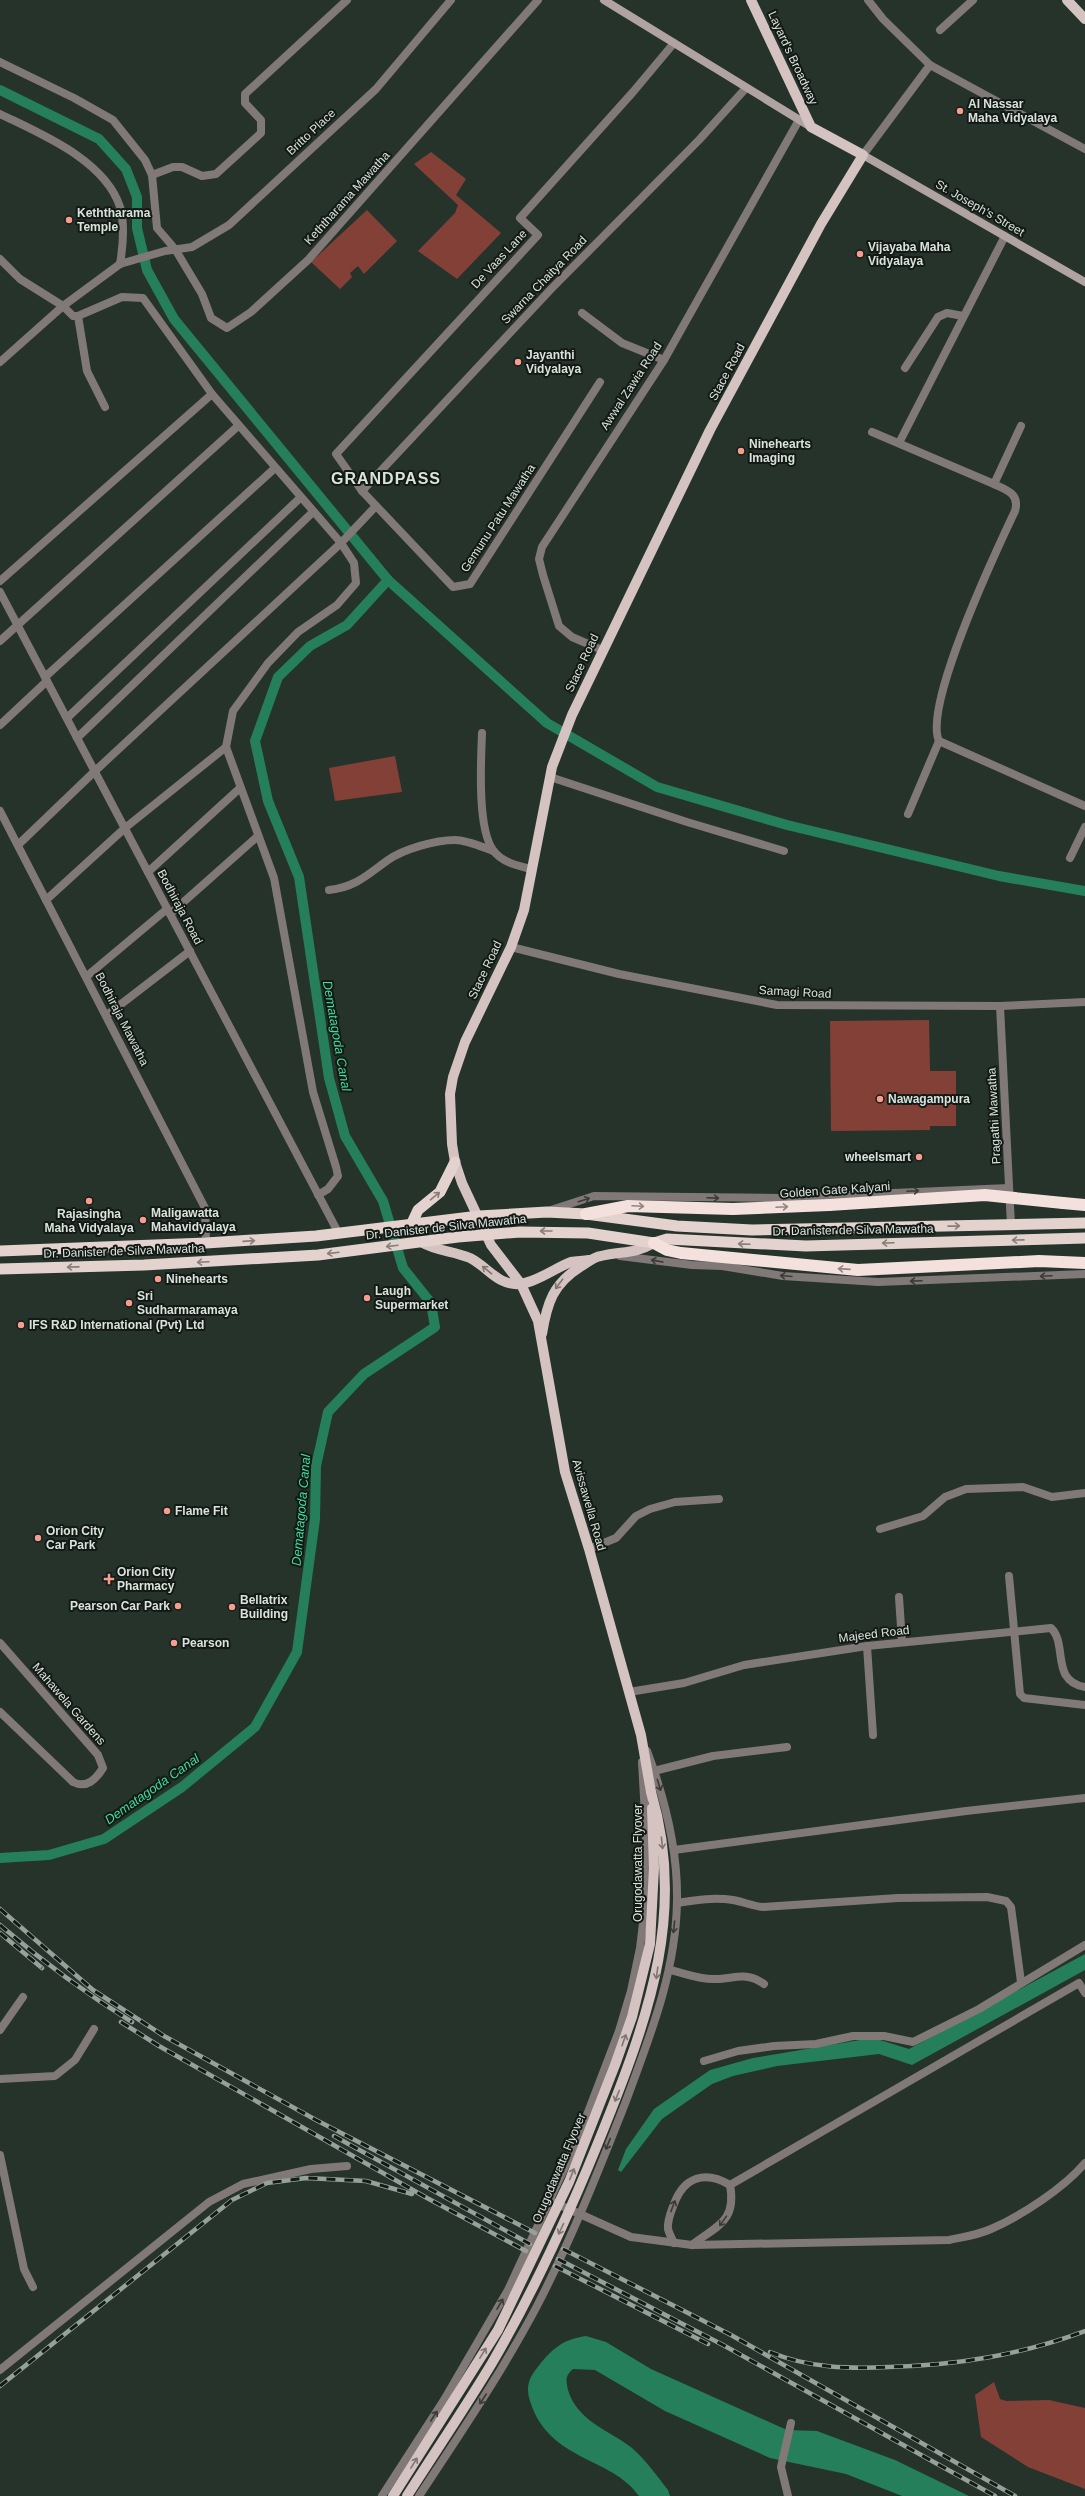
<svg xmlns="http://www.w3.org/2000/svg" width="1085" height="2496" font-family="Arial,sans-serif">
	<rect width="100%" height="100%" fill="#25332b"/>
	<g fill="#834037">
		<path d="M431 152 466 179 456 195 501 233 457 279 418 251 455 213 458 205 414 164Z"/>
		<path d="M367 210 397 241 364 274 358 266 350 273 352 277 340 289 311 262Z"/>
		<path d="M395 756 402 792 335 801 329 768Z"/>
		<path d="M929 1020 930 1071H956V1126H930V1130L831 1131 830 1021Z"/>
		<path d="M994 2382 1000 2399 1006 2401 1049 2400 1085 2408V2489L1028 2467 981 2437 975 2395Z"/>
	</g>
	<g fill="#247f5a">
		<path d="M1085 1954V1970L912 2065 879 2054 777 2066 733 2076 712 2084 662 2119 621 2172 618 2170 626 2149 654 2109 710 2070 753 2058 860 2040 877 2039 909 2049Z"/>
		<path d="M586 2336 606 2342 651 2369 787 2430 817 2431 895 2460 969 2496H902L846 2474 770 2458 665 2411 595 2370 573 2369C565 2376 566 2380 568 2390 577 2421 609 2430 632 2448 645 2459 657 2476 668 2490L670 2496H639C611 2456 549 2462 530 2401 526 2388 528 2379 537 2368 552 2349 561 2340 586 2336Z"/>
	</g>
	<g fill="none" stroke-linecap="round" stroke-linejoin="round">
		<g stroke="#247f5a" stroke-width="10">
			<path d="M0 90 99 139 126 169 137 197V228L147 270 174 319 388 580 547 723 657 787 787 825 999 876 1085 891"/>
			<path d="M0 1858 49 1855 104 1839 182 1787 255 1727 297 1652 315 1519 316 1466 328 1412 364 1374 435 1327 431 1303 403 1268 383 1201 345 1136 329 1078 299 877 268 801 255 741 278 677 310 646 347 625 388 580"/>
		</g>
		<g stroke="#817978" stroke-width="8">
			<path d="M940 30 973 0"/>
			<path d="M0 62 74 98 113 120 145 160 152 175 157 228 175 249 202 294 211 318 227 328 251 312 308 260 538 0"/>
			<path d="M0 114C41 134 105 160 120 207 125 224 123 246 120 264"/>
			<path d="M152 175 173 167H182L202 176 216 174 261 133V120L245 103V94L347 0"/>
			<path d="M0 259 20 279 63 306 73 316H78L122 297 143 298 212 394 341 543 354 563 356 583 337 605 298 632 268 663 233 711 226 747 274 878 313 1092 336 1167 338 1176 328 1189 318 1195"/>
			<path d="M582 313 622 343 664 360"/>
			<path d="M78 316 87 371 105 407"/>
			<path d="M905 368 938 317 947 313 963 316"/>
			<path d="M600 382 470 584 453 587 362 491 336 454 538 235 520 218 633 92 674 43"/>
			<path d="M872 432 994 484C1007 490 1020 494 1015 511 997 549 923 706 939 741L908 814"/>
			<path d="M899 443 1005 236"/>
			<path d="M994 484 1021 426"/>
			<path d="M362 491 552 288 699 140 746 88"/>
			<path d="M0 581 212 394"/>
			<path d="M0 641 238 426"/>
			<path d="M45 677 275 468"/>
			<path d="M67 718 300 498"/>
			<path d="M0 725 47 681"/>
			<path d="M482 733C481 760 477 828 493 850 501 862 518 866 531 869"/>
			<path d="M77 738 313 512"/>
			<path d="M939 741 1085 806"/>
			<path d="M550 777 687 822 784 851"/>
			<path d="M19 844 95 771 341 543 376 506"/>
			<path d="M1070 858 1085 827"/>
			<path d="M148 872 240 788"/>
			<path d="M329 890C356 887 367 875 388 860 404 849 435 840 455 840 467 840 482 847 493 851"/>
			<path d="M46 900 125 828 226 747"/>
			<path d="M170 914 258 836"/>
			<path d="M511 947 619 974 777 1005 1000 1006 1085 1002"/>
			<path d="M87 976 167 909"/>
			<path d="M1000 1006 1011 1225"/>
			<path d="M107 1015 190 951"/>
			<path d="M551 1210 594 1196 778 1198 1009 1188"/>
			<path d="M620 1256 692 1265 722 1266 783 1276 878 1282 1085 1274"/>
			<path d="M880 1529 923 1516 945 1497 966 1489 1023 1487 1052 1497 1085 1493"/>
			<path d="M589 1549 616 1538 636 1516 650 1509 675 1502 719 1499"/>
			<path d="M1009 1576 1020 1694 1024 1698 1085 1705"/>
			<path d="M899 1597 902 1642"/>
			<path d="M0 1643 98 1755 103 1768C96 1779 87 1789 73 1782L0 1712"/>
			<path d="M867 1646 873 1735"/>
			<path d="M629 1692 684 1683 744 1665 867 1646 1051 1628C1068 1644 1050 1681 1085 1687"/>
			<path d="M654 1771 713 1756 787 1747"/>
			<path d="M677 1903C696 1900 714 1897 733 1900 744 1902 752 1906 763 1907L898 1898 987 1897 1006 1901 1011 1907 1021 1982"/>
			<path d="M670 1970C684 1973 698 1979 713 1979 732 1980 745 1970 764 1984"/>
			<path d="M0 2030 23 1997"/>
			<path d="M704 2061 738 2051 774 2046 816 2044 853 2036H884L913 2042 979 2009 1085 1945"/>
			<path d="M0 2079 55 2076 75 2060 94 2029"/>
			<path d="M0 2155 24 2269 33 2287"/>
			<path d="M730 2185 1079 1983 1085 1993"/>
			<path d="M553 2202 631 2237 692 2245 949 2240C963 2237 978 2235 991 2229 1021 2216 1064 2188 1085 2163"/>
			<path d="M674 2243C672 2239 669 2233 668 2229 667 2220 671 2212 674 2204 684 2177 705 2170 730 2185"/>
			<path d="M692 2245C716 2226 737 2222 730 2185"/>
			<path d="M0 2370 209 2202 243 2184 311 2169 347 2166"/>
			<path d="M788 2496 781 2467 791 2423"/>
		</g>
		<g stroke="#817978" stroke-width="8">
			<path d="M868 0 883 19 930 65 1085 149"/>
			<path d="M863 155 930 65"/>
			<path d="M0 362 63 306 120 264 165 251 192 247 229 225 376 89 451 0"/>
			<path d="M0 592 339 1234"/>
			<path d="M602 650 572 637 559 626 543 575 539 559 542 547 664 360 799 120"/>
			<path d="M0 811 205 1208 206 1243"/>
			<path d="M674 1850 966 1811 1085 1798"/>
			<path d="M382 2496 444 2400 508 2290 577 2141 619 2031 631 1991 640 1948 645 1907 646 1832 642 1762"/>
			<path d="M419 2496C460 2434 502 2372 537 2306 571 2240 599 2170 626 2101 650 2036 676 1972 677 1901 678 1850 665 1799 647 1751"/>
		</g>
		<g stroke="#b0a3a1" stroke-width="8">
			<path d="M604 0 811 127"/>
			<path d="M863 155 1085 282"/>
		</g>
		<g stroke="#d4c3c0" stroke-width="10">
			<path d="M1067 0 1085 19"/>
			<path d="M421 1242C436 1251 453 1251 470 1258 488 1267 498 1286 520 1284 537 1282 555 1268 571 1262 577 1261 583 1261 589 1260"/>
			<path d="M542 1334C547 1303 553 1284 580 1267 587 1263 593 1257 601 1256 622 1251 635 1254 654 1243"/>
			<path d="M651 1792 641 1735 589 1549 565 1472 538 1321 521 1284 491 1245 462 1183 455 1162 452 1144 450 1094 453 1077 465 1042 511 947 524 910 552 767 572 715 710 430 821 224 863 155 811 127 751 0"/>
		</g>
		<g stroke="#e4d2ce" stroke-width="11">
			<path d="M411 1225 418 1210 440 1192 455 1162"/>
			<path d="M0 1251 206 1243 316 1236 479 1216 547 1212 586 1214 677 1226 752 1230 1085 1223"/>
			<path d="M0 1269 144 1265 318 1255 458 1237 520 1232 588 1233 654 1243 667 1239 806 1246 1085 1238"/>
		</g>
		<g stroke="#f4e0dd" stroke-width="12">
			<path d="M1063 1203 1085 1205"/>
			<path d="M586 1214 628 1206 733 1209 829 1205"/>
			<path d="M654 1243 667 1250 681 1253 858 1270 1039 1261 1085 1263"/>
		</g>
		<g stroke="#96a19b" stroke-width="4.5">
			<g id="rail">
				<path d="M0 1909 93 1990 164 2036 316 2120 535 2233"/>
				<path d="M0 1925C42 1961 85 1993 132 2022"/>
				<path d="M0 1933 42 1968"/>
				<path d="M121 2022 159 2046 427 2198 526 2251"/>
				<path d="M334 2136 530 2244"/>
				<path d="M563 2249 731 2335 1015 2496"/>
				<path d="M558 2259 723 2345 995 2496"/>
				<path d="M555 2266 708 2344"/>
				<path d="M770 2352C808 2368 849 2369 889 2367 959 2365 1020 2355 1085 2331"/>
				<path d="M0 2386 232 2200 267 2183 306 2178 366 2181 412 2194"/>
			</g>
		</g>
		<use href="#rail" stroke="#131915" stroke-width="3" stroke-dasharray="9" stroke-linecap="butt"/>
		<g stroke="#d4c3c0" stroke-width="10">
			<path d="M393 2496 498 2330 569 2182 615 2065 632 2017 650 1944 654 1868 652 1808"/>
			<path d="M407 2496C435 2452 465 2408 492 2363 537 2286 573 2206 606 2123 650 2013 686 1910 651 1792"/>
		</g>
		<path stroke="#f4e0dd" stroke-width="12" d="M829 1205 985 1195 1063 1203"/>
	</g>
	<defs><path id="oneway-shaft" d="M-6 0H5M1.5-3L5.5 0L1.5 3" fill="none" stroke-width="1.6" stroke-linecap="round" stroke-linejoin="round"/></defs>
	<g stroke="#3a3b38">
		<use href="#oneway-shaft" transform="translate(913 1191) rotate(-3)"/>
		<use href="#oneway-shaft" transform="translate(713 1198) rotate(2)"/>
		<use href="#oneway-shaft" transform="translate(584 1200) rotate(-18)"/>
		<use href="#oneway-shaft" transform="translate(657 1261) rotate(-170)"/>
		<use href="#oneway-shaft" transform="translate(786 1276) rotate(-175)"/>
		<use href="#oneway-shaft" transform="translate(1046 1276) rotate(177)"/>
		<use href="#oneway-shaft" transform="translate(916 1281) rotate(178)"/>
		<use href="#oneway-shaft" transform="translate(659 1785) rotate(73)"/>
		<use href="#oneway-shaft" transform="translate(674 1927) rotate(96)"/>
		<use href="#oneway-shaft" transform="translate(608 2144) rotate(112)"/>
		<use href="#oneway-shaft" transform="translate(673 2206) rotate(-69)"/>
		<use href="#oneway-shaft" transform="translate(723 2221) rotate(125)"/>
		<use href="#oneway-shaft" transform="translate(500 2304) rotate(-60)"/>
		<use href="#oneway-shaft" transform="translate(483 2399) rotate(123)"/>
		<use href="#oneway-shaft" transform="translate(434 2416) rotate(-57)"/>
	</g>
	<g stroke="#867f7b">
		<use href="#oneway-shaft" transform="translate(435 1196) rotate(-40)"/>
		<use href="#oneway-shaft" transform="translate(954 1226) rotate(-1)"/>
		<use href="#oneway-shaft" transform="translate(546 1231) rotate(-180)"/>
		<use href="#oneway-shaft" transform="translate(1018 1240) rotate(179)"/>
		<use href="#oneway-shaft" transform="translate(249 1241) rotate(-4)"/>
		<use href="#oneway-shaft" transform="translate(888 1243) rotate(178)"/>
		<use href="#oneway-shaft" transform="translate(744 1244) rotate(-178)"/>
		<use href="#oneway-shaft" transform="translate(392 1246) rotate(173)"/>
		<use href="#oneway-shaft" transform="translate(333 1253) rotate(173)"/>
		<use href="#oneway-shaft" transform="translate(203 1262) rotate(177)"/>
		<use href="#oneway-shaft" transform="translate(73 1267) rotate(179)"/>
	</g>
	<g stroke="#8f8683">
		<use href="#oneway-shaft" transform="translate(638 1206) rotate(3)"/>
		<use href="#oneway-shaft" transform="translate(782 1207) rotate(-3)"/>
		<use href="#oneway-shaft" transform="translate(844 1269) rotate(-176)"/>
	</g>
	<g stroke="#7d7673">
		<use href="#oneway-shaft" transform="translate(487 1270) rotate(-141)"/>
		<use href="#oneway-shaft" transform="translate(559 1284) rotate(127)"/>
		<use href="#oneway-shaft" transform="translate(662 1843) rotate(84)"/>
		<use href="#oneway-shaft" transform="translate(657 1973) rotate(98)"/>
		<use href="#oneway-shaft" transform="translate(624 2040) rotate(-71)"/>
		<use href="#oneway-shaft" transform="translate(617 2096) rotate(112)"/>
		<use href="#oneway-shaft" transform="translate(572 2174) rotate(-68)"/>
		<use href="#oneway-shaft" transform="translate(561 2229) rotate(115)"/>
		<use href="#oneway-shaft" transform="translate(483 2353) rotate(-58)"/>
		<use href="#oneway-shaft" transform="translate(414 2463) rotate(-58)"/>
	</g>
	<g fill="#f59d8f" stroke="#131915" stroke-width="1.5">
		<circle cx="960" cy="111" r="4"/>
		<circle cx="69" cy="220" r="4"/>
		<circle cx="860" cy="254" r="4"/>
		<circle cx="518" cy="362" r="4"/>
		<circle cx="741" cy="451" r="4"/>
		<circle cx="880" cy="1099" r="4"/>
		<circle cx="919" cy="1157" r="4"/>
		<circle cx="89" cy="1201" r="4"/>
		<circle cx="143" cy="1220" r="4"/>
		<circle cx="158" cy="1279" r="4"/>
		<circle cx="367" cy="1298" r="4"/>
		<circle cx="129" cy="1303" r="4"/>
		<circle cx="21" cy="1325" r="4"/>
		<circle cx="167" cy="1511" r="4"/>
		<circle cx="38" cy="1538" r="4"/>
		<path d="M107 1573h4v4h4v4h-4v4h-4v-4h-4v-4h4z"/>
		<circle cx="178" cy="1606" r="4"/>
		<circle cx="232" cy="1607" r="4"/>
		<circle cx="174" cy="1643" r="4"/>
	</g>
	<g text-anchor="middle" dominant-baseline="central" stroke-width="4" stroke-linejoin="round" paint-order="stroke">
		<g font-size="12" fill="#d9e2dd" stroke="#131915">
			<text transform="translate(793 58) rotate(65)">Layard's Broadway</text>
			<text transform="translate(311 132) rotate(-43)">Britto Place</text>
			<text transform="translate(347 198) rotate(-48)">Keththarama Mawatha</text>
			<text transform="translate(980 208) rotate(30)">St. Joseph's Street</text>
			<text transform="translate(499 259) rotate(-47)">De Vaas Lane</text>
			<text transform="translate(544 280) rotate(-46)">Swarna Chaitya Road</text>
			<text transform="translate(727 372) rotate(-62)">Stace Road</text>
			<text transform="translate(631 386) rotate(-57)">Awwal Zawia Road</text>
			<text transform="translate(498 518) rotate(-57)">Gemunu Patu Mawatha</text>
			<text transform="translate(582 663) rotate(-65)">Stace Road</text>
			<text transform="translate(180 907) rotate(62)">Bodhiraja Road</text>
			<text transform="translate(485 970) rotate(-65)">Stace Road</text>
			<text transform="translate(795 992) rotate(3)">Samagi Road</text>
			<text transform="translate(122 1019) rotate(63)">Bodhiraja Mawatha</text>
			<text transform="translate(994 1116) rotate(-93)">Pragathi Mawatha</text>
			<text transform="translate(835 1190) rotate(-4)">Golden Gate Kalyani</text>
			<text transform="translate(446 1227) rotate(-6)">Dr. Danister de Silva Mawatha</text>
			<text transform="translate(853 1230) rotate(-1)">Dr. Danister de Silva Mawatha</text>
			<text transform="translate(124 1251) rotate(-2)">Dr. Danister de Silva Mawatha</text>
			<text transform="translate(589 1505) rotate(74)">Avissawella Road</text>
			<text transform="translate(874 1634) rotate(-7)">Majeed Road</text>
			<text transform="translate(69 1704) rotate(49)">Mahawela Gardens</text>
			<text transform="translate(638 1863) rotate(-90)">Orugodawatta Flyover</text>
			<text transform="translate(559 2168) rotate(-67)">Orugodawatta Flyover</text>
		</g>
		<g font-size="12" font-weight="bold" fill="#d9e2dd" stroke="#131915" text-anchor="start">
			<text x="968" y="104">Al Nassar<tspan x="968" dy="14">Maha Vidyalaya</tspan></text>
			<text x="77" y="213">Keththarama<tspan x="77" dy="14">Temple</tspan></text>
			<text x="868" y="247">Vijayaba Maha<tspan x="868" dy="14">Vidyalaya</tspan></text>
			<text x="526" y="355">Jayanthi<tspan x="526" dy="14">Vidyalaya</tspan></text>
			<text x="749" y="444">Ninehearts<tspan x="749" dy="14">Imaging</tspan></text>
			<text x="888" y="1099">Nawagampura</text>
			<text x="911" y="1157" text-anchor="end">wheelsmart</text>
			<text x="151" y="1213">Maligawatta<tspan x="151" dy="14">Mahavidyalaya</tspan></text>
			<text x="89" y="1214" text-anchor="middle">Rajasingha<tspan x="89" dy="14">Maha Vidyalaya</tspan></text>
			<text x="166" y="1279">Ninehearts</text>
			<text x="375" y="1291">Laugh<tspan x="375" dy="14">Supermarket</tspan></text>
			<text x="137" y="1296">Sri<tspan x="137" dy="14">Sudharmaramaya</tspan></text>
			<text x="29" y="1325">IFS R&amp;D International (Pvt) Ltd</text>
			<text x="175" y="1511">Flame Fit</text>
			<text x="46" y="1531">Orion City<tspan x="46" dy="14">Car Park</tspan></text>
			<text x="117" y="1572">Orion City<tspan x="117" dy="14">Pharmacy</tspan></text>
			<text x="240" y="1600">Bellatrix<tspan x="240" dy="14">Building</tspan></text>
			<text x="170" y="1606" text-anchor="end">Pearson Car Park</text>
			<text x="182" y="1643">Pearson</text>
		</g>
		<g font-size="13" font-style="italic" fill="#3fdd9f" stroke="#131915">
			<text transform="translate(337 1036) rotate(80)">Dematagoda Canal</text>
			<text transform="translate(301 1510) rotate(-85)">Dematagoda Canal</text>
			<text transform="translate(152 1789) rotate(-35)">Dematagoda Canal</text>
		</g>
		<g font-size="16" font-weight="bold" letter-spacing="1" fill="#d9e2dd" stroke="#131915">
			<text x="386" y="478">GRANDPASS</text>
		</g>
	</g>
</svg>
